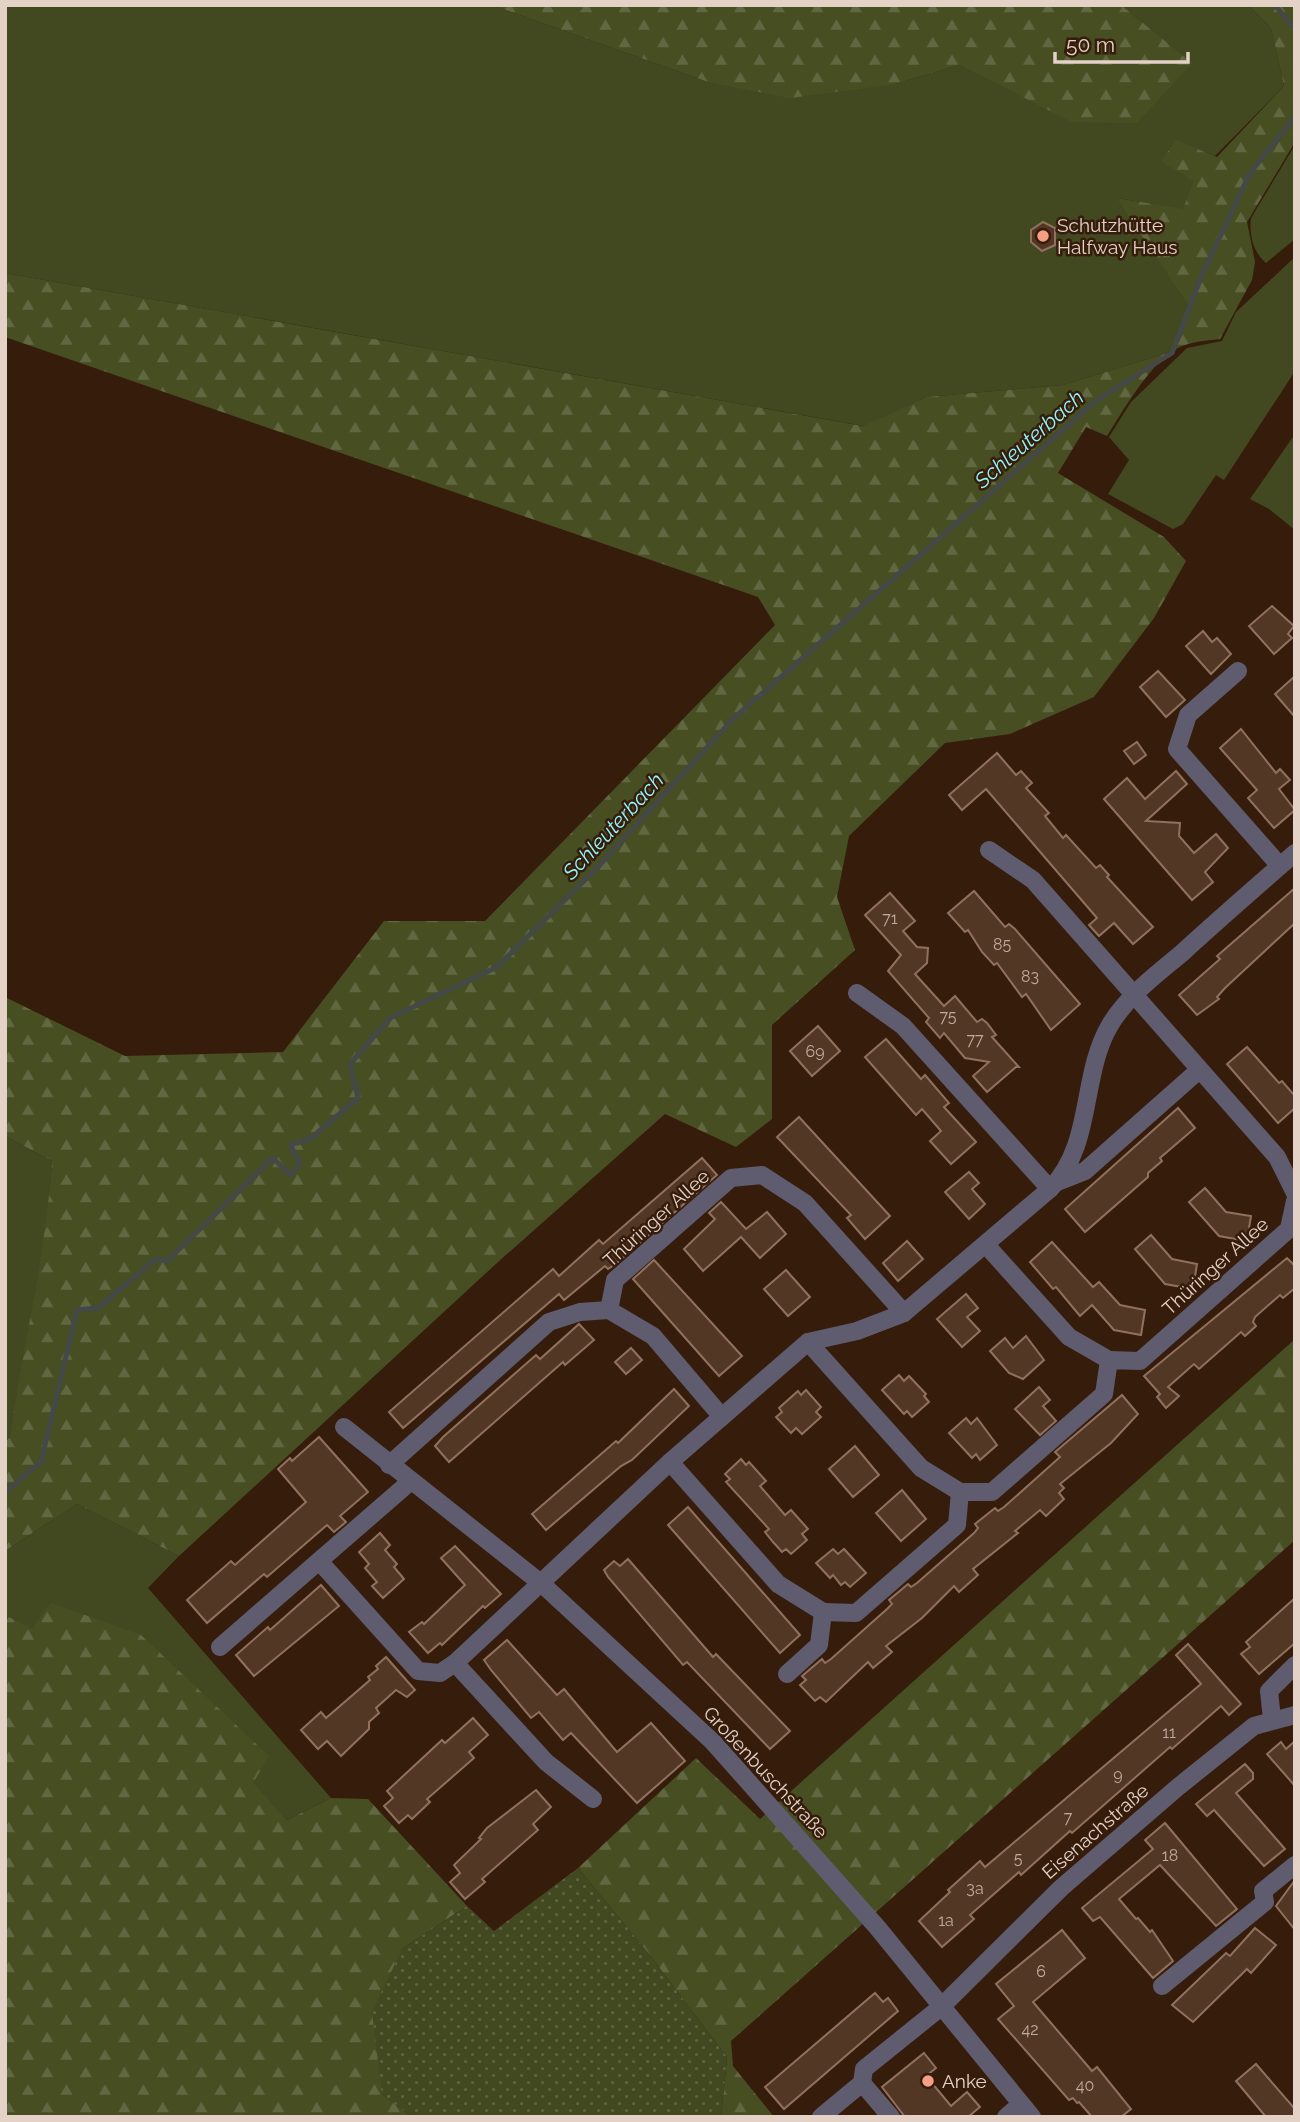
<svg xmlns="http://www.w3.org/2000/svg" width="1300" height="2122" font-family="Raleway,sans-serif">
	<defs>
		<pattern id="forest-firs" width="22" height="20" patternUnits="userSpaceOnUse" patternTransform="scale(1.75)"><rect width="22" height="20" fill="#474e22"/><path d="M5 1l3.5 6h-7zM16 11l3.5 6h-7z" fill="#616741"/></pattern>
		<pattern id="park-dots" width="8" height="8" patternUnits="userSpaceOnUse" patternTransform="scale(1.75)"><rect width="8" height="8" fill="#424920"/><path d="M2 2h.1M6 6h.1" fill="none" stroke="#5d623f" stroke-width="1.8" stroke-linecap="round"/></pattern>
	</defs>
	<rect width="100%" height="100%" fill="#361c0b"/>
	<g fill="#424920">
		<path d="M5 5H492L708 82 895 84 959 65 1072 121 1191 63 1121 5H1248L1271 28 1284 86 1215 156 1179 142 1198 180 1183 210 1118 198 1191 310 1171 352 1063 385 926 397 864 426 5 273Z"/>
		<path d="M1295 145V239L1266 263C1253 252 1249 235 1251 218Z"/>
		<path d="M1295 257V371L1224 480 1216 475 1183 524 1173 529 1108 494 1129 460 1109 437 1131 402 1187 348 1222 341 1236 312Z"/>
		<path d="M1295 434V530L1269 509 1250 499Z"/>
		<path d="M5 1136 52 1161 48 1219 10 1437 5 1442Z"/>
		<path d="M77 1504 179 1556 148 1588 331 1798 287 1820 252 1783 268 1756 9 1618 5 1623V1551Z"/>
	</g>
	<g fill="url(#forest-firs)">
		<path d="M492 5H1121L1192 63 1137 123 1072 122 959 65 895 84 790 98 708 82Z"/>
		<path d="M1248 5H1295V142L1247 222 1255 262 1252 280 1220 339C1203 341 1185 342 1171 352 1148 368 1122 412 1107 436L1086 427 1058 473 1164 537 1186 561 1154 618 1094 697 1010 734 945 743 849 836 837 897 855 950 772 1025V1119L736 1147 665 1114 498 1262 179 1556 77 1504 5 1551V1442L10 1437C23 1345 46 1254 52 1161L5 1136V997L125 1056 283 1052 384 921H485L775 625 758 597 5 337V273L863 426 926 397 1063 385 1171 352 1191 310 1117 198 1183 209 1194 181 1161 161 1176 140 1217 157 1284 86 1271 28Z"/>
		<path d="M1295 1339V1540L731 2041 733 2066 774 2117H721L727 2057 648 1953 578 1868 696 1758 760 1819Z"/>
		<path d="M51 1603 141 1635 269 1756 253 1783 287 1820 331 1798 368 1799 467 1906 402 1949 382 2094 412 2117H5V1623L9 1617 32 1629Z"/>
	</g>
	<path fill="url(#park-dots)" d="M578 1868 648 1953 727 2057 721 2117H412L382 2094 372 2012 402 1949 467 1906 494 1931Z"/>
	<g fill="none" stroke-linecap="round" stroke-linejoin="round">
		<g stroke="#444846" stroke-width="5">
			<path d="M1275 5 1291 25"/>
			<path d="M5 1492 41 1462 77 1310 98 1308 156 1259 167 1261 273 1158 290 1175 300 1163 290 1145 310 1139 358 1098 350 1064 390 1018 497 967 596 869 733 719 1097 400 1172 353 1201 277 1250 173 1295 117"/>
		</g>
	</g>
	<g fill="#533725" stroke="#91715e" stroke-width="2">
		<path d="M1043 222 1055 228V245L1042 251 1031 242V230Z"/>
		<path d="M1272 606 1294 626 1288 634 1292 638 1274 654 1249 626Z"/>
		<path d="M1203 631 1212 642 1217 638 1231 654 1211 674 1186 646Z"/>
		<path d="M1158 671 1185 700 1166 717 1140 687Z"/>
		<path d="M1295 676V717L1275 694Z"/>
		<path d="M1241 729 1276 773 1280 769 1290 780 1279 789 1295 810 1274 828 1248 798 1257 790 1220 748Z"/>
		<path d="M1137 742 1146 755 1134 764 1124 751Z"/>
		<path d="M997 753 1016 775 1021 771 1032 783 1026 788 1049 813 1045 816 1063 838 1066 835 1096 868 1100 865 1109 875 1107 877 1153 927 1133 944 1114 923 1099 936 1089 925 1097 918 986 789 962 810 949 795Z"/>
		<path d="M1176 771 1187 784 1146 821 1180 823 1179 836 1194 853 1216 834 1228 848 1205 872 1213 882 1192 900 1104 799 1127 778 1145 799Z"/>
		<path d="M1295 888V923L1225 988 1217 997 1219 999 1197 1015 1179 995 1220 959 1217 956Z"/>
		<path d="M974 891 1005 927 1009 924 1015 929 1080 1004 1051 1030 1026 994 1022 997 997 963 994 965 982 952 968 930 965 932 948 913Z"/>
		<path d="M890 893 915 921 903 931 917 947 928 948 927 963 915 974 944 1006 955 996 977 1022 982 1019 987 1023 996 1035 992 1037 1019 1067H1016L987 1092 973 1076 989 1062 965 1058 944 1033 940 1038 926 1022 929 1018 888 971 901 955 865 915Z"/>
		<path d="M818 1026 840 1051 812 1076 790 1051Z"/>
		<path d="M886 1039 921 1079 925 1075 949 1103 944 1107 976 1142 951 1164 930 1141 941 1131 922 1109 916 1115 865 1057Z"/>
		<path d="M1247 1047 1279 1083 1282 1081 1295 1096V1108L1278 1123 1227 1064Z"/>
		<path d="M1178 1108 1195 1128 1160 1158 1162 1161 1148 1173V1177L1085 1232 1065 1209Z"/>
		<path d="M799 1117 890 1216 865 1239 847 1218 851 1215 777 1137Z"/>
		<path d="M702 1158 717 1175 618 1262 608 1269 605 1266 564 1300 559 1294 403 1428 389 1412 553 1269 559 1276 599 1240 603 1244Z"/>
		<path d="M969 1172 979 1183 972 1189 985 1204 969 1219 945 1192Z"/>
		<path d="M1205 1188 1226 1212 1251 1216 1247 1241 1219 1236 1189 1202Z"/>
		<path d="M721 1202 746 1229 767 1212 786 1234 760 1258 741 1237 703 1271 684 1249 715 1219 709 1213Z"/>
		<path d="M1151 1235 1172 1259 1197 1264 1193 1289 1165 1284 1135 1249Z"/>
		<path d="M907 1241 923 1259 898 1281 883 1263Z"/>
		<path d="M1052 1242 1093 1287 1099 1282 1120 1305 1145 1310 1141 1335 1114 1330 1092 1305 1080 1316 1056 1287 1053 1289 1030 1262Z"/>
		<path d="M1287 1258 1295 1266V1288L1283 1298 1280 1295 1255 1317 1253 1322 1256 1326 1245 1336 1241 1332 1199 1369 1194 1364 1168 1387 1179 1396 1166 1408 1157 1397 1160 1394 1144 1376Z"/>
		<path d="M654 1260 742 1356 719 1376 633 1279Z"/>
		<path d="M786 1270 810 1297 788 1316 764 1289Z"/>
		<path d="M966 1294 978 1308 967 1317 980 1331 962 1347 937 1319Z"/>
		<path d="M579 1324 594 1340 565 1365 563 1362 449 1462 435 1446 443 1437 536 1355 540 1359Z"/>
		<path d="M1026 1336 1044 1360 1023 1379 1009 1373 990 1351 1005 1338 1013 1348Z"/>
		<path d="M631 1348 642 1360 626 1374 615 1362Z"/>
		<path d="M899 1375 904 1381 909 1376 926 1394 924 1396 929 1402 912 1417 907 1411 904 1414 882 1390Z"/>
		<path d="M1039 1387 1050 1400 1043 1406 1056 1421 1040 1435 1015 1409Z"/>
		<path d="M674 1389 689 1406 632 1460 621 1466 546 1530 532 1514 616 1441 618 1443Z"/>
		<path d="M806 1390 821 1407 816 1412 821 1417 802 1434 796 1428 791 1433 776 1417 782 1412 779 1408 798 1391 801 1395Z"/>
		<path d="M1122 1395 1138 1414 1111 1443 1060 1484 1064 1488 1059 1493 1064 1499 1046 1516 1040 1510 1015 1531 1018 1533 973 1569 978 1575 959 1592 954 1586 922 1618 886 1646 892 1652 873 1668 868 1662 826 1702 820 1697 815 1701 800 1685 806 1680 802 1676 822 1659 825 1663 831 1659 887 1609 892 1604 889 1600 908 1584 911 1587 917 1583 974 1533 978 1528 975 1524 995 1508 998 1511 1004 1507 1060 1457 1055 1452Z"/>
		<path d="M966 1418 971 1424 977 1418 997 1445 980 1460 976 1454 972 1458 949 1433Z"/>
		<path d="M319 1437 368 1492 340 1516 346 1522 334 1532 327 1525 267 1577 264 1574 207 1623 187 1600 231 1561 235 1565 306 1502 278 1469 290 1458 292 1461Z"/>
		<path d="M855 1446 879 1475 853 1497 829 1469Z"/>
		<path d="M741 1459 746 1465 749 1462 766 1481 760 1486 785 1515 791 1510 808 1529 802 1534 807 1540 791 1554 786 1549 782 1552 773 1542 765 1532 769 1529 726 1482 730 1479 725 1474Z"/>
		<path d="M902 1490 926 1519 901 1541 876 1513Z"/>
		<path d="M688 1507 800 1635 780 1653 668 1525Z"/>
		<path d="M380 1533 390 1545 385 1550 397 1564 394 1567 404 1579 383 1598 372 1586 377 1582 365 1568 369 1564 359 1552Z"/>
		<path d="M455 1546 501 1594 485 1608 483 1606 442 1645 440 1643 428 1653 409 1632 422 1622 424 1624 465 1585 441 1558Z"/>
		<path d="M833 1549 838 1554 844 1549 866 1573 850 1587 845 1582 841 1585 833 1575 830 1578 816 1563Z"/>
		<path d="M628 1559 713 1657 716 1654 790 1731 770 1749 687 1662 683 1665 608 1577 604 1570 614 1561 620 1566Z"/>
		<path d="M321 1585 339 1606 254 1676 236 1655 268 1627 270 1630Z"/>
		<path d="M1295 1598V1643L1259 1674 1241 1654 1250 1647 1246 1642Z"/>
		<path d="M507 1640 557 1695 564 1689 617 1752 651 1723 685 1761 637 1803 571 1733 563 1740 539 1712 531 1718 491 1670 484 1660Z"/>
		<path d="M1188 1644 1241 1704 1229 1715 1221 1706 1172 1749 1170 1747 1072 1833 1070 1831 1021 1875 1019 1872 970 1915 974 1919 942 1947 919 1921 950 1892 948 1890 980 1861 985 1867 1201 1684 1176 1655Z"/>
		<path d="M386 1657 415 1690 407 1697 396 1690 376 1708 379 1713 369 1722V1729L341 1756 327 1741 318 1749 301 1730 321 1712 326 1718 370 1680 368 1677 378 1669 376 1666Z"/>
		<path d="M473 1718 488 1735 469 1752 474 1758 427 1799 430 1802 412 1819 408 1815 399 1823 384 1806 393 1798 387 1791 442 1740 445 1743Z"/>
		<path d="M1295 1741V1786L1267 1754 1281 1742 1286 1749Z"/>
		<path d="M1245 1764 1253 1773V1779L1236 1793 1285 1849 1264 1866 1214 1810 1207 1816 1196 1804Z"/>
		<path d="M536 1790 551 1807 533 1824 538 1830 482 1879 485 1882 465 1899 450 1882 460 1873 454 1865 481 1839 479 1838 487 1828Z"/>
		<path d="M1165 1823 1237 1909 1216 1926 1160 1865 1119 1899 1136 1919 1138 1918 1150 1932 1152 1930 1173 1961 1153 1978 1100 1917 1093 1921 1082 1908 1153 1849 1145 1840Z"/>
		<path d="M1295 1880V1930L1276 1906Z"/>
		<path d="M1255 1928 1276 1945 1251 1973 1247 1969 1193 2022 1172 2005 1226 1953 1230 1956Z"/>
		<path d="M1062 1930 1085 1958 1033 2002 1092 2071 1097 2067 1131 2109 1121 2117H1092L1079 2102 1077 2103 1073 2098 1069 2100 998 2019 1014 2006 996 1984Z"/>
		<path d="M875 1993 883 2002 888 1998 898 2011 784 2109 765 2087Z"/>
		<path d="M924 2053 936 2068 926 2076 951 2106 967 2092 980 2107 968 2117H905L882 2087Z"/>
		<path d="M1256 2064 1295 2109V2117H1266L1236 2081Z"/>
	</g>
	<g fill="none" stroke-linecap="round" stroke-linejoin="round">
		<g stroke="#5f5c6f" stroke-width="18">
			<path d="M1238 671 1188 715 1177 749 1280 866"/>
			<path d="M989 850 1033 880 1277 1157 1295 1193"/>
			<path d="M857 993 903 1026 1050 1189"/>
			<path d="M1057 1182 1085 1171 1198 1071"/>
			<path d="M986 1245 1069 1337 1109 1360"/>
			<path d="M609 1310 653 1336 722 1417"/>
			<path d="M808 1342 921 1468 960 1492"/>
			<path d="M344 1427 542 1584 713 1742 877 1927 1032 2117"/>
			<path d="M670 1462 778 1584 823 1612"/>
			<path d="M389 1465 549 1322 580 1312 609 1310 615 1280 731 1178 762 1175 805 1203 904 1313"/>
			<path d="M320 1562 418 1671 440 1673 455 1663 670 1462 808 1342 857 1331 904 1313 1050 1189C1094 1145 1080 1076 1110 1025 1127 996 1157 974 1182 953 1219 919 1257 886 1295 853"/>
			<path d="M220 1647 411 1481"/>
			<path d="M455 1663 546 1762 593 1799"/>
			<path d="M787 1674 819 1645 823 1612 856 1613 957 1525 960 1492H992L1104 1394 1109 1360 1140 1361 1289 1229 1295 1201"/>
			<path d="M1272 1719 1269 1691 1295 1665"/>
			<path d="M1162 1986 1265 1902 1263 1891 1295 1865"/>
			<path d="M862 2083 891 2117"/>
			<path d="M821 2117 862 2083 864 2069 941 2007 1061 1888 1178 1787 1254 1726 1295 1715"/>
			<path d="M1006 2117 1021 2104"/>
		</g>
	</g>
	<g fill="#f39f85" stroke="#361c0b" stroke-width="2.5">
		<circle cx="1043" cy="236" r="7"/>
		<circle cx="928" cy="2081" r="7"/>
	</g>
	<g text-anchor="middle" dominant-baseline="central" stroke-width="5" stroke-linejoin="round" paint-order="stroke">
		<g font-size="16" fill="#c0ab9e">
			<text x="890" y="918">71</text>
			<text x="1002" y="944">85</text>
			<text x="1030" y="976">83</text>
			<text x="948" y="1016">75</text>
			<text x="975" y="1039">77</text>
			<text x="815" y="1051">69</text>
			<text x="1169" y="1732">11</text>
			<text x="1118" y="1774">9</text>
			<text x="1068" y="1817">7</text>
			<text x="1170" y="1855">18</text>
			<text x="1018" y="1858">5</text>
			<text x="975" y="1888">3a</text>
			<text x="946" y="1920">1a</text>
			<text x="1041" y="1971">6</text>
			<text x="1030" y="2029">42</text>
			<text x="1085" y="2085">40</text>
		</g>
		<g font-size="19" fill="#e4d2c7" stroke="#361c0b" text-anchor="start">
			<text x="1057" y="225">Schutzhütte<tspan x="1057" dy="22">Halfway Haus</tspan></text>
			<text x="942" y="2081">Anke</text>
		</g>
		<g font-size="19" fill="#e4d2c7" stroke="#361c0b">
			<text transform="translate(656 1218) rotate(-42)">Thüringer Allee</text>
			<text transform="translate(1215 1266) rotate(-42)">Thüringer Allee</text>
			<text transform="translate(766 1772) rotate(47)">Großenbuschstraße</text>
			<text transform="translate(1095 1831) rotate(-41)">Eisenachstraße</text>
		</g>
		<g font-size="21" font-style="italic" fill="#91f7fd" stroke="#361c0b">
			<text transform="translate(1029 439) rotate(-41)">Schleuterbach</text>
			<text transform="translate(613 826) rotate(-47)">Schleuterbach</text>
		</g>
	</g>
	<rect width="1300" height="2122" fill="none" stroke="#e4d2c7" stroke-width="14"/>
	<path d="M1055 52v10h133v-10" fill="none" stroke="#e4d2c7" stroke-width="3.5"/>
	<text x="1066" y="52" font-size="21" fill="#e4d2c7" stroke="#361c0b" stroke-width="5" paint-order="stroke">50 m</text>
</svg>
